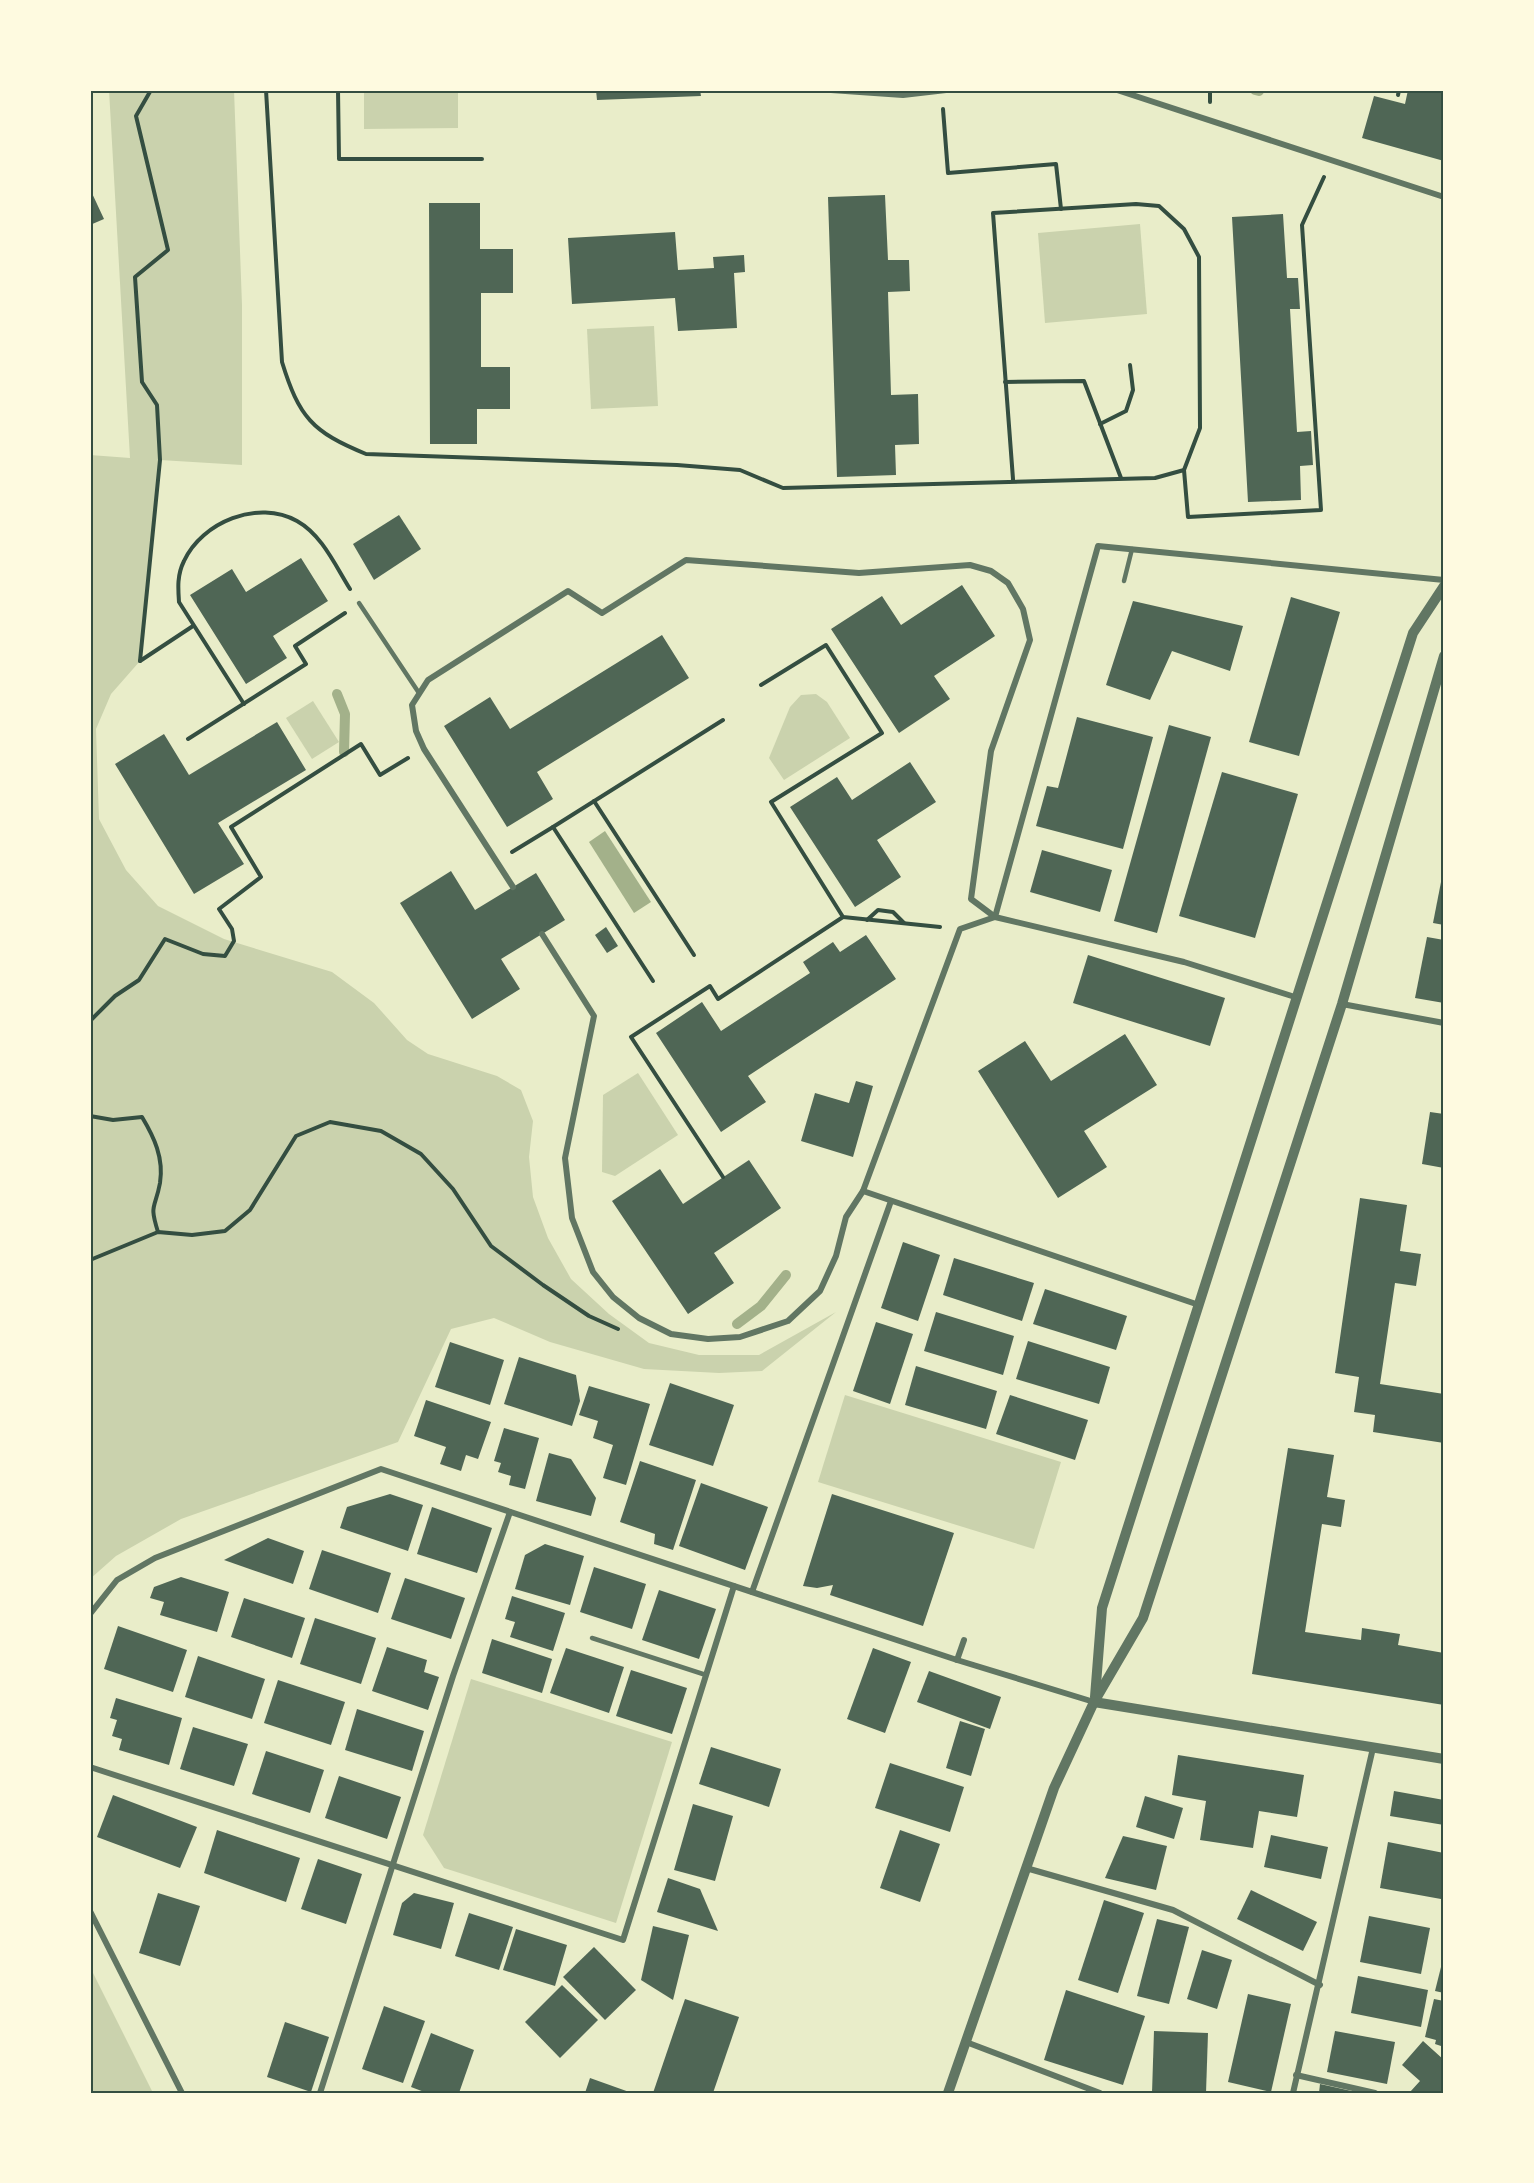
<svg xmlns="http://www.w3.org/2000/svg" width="1534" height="2183" font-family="Figtree,sans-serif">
	<rect width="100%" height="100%" fill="#e9edc9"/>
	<g fill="#cad2ad">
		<path d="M109 90H234L242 305V465L160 460 140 661 111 694 96 729 99 819 126 870 158 906 224 939 332 972 374 1003 407 1040 428 1054 497 1076 521 1090 533 1121 529 1157 533 1197 548 1238 571 1279 609 1314 649 1343 699 1355H759L836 1312 762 1371 719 1373 644 1369 550 1342 494 1318 451 1329 398 1442 181 1519 116 1556 90 1579V455L130 458Z"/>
		<path d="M364 90H458V128L364 129Z"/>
		<path d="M1140 224 1147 314 1045 323 1038 233Z"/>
		<path d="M654 326 658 406 591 409 587 329Z"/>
		<path d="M816 694 827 702 850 738 784 780 769 758 790 707 801 695Z"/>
		<path d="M313 701 339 742 312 759 286 718Z"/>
		<path d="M638 1073 678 1135 615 1176 602 1172 603 1095Z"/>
		<path d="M845 1395 1061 1462 1034 1549 818 1482Z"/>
		<path d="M471 1679 672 1742 616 1923 444 1868 423 1835Z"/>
		<path d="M90 1967 153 2093H90Z"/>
	</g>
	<path fill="#a3b18a" d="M605 831 651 902 634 913 589 842Z"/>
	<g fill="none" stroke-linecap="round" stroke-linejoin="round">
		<g stroke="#a3b18a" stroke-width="10">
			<path d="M1255 90 1259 91"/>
			<path d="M337 694 345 714 344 752"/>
			<path d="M737 1324 761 1306 786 1275"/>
		</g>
	</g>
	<g fill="#4f6655">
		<path d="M596 90H700L701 96 597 100Z"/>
		<path d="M1408 90H1444V161L1362 138 1374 96 1405 104Z"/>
		<path d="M90 189 104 219 90 225Z"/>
		<path d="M885 195 888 260H909L910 291 888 292 891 395 918 394 919 444 895 445 896 475 837 477 828 197Z"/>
		<path d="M429 203H480V249H513V293H481V367H510V409H477V444H430Z"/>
		<path d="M1283 214 1287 278H1298L1300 309H1290L1297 432 1311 431 1313 465 1300 466 1301 500 1248 502 1232 217Z"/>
		<path d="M675 232 678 270 714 268 713 257 744 255 745 272 734 273 737 328 678 331 675 298 572 304 568 238Z"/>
		<path d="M399 515 421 549 374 580 353 544Z"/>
		<path d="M301 558 328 601 273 636 287 658 246 684 190 595 232 569 246 592Z"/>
		<path d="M962 585 995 636 934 676 950 699 899 733 831 629 882 596 901 625Z"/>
		<path d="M1291 597 1340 612 1299 756 1249 742Z"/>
		<path d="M1133 601 1243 626 1230 671 1172 651 1150 700 1106 685Z"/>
		<path d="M662 635 689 678 537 772 553 799 507 827 444 726 490 697 510 729Z"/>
		<path d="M1077 717 1153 737 1123 849 1036 826 1047 786 1058 788Z"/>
		<path d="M277 722 306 770 218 823 244 864 194 894 115 764 164 734 189 775Z"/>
		<path d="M1169 725 1211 737 1157 933 1114 921Z"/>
		<path d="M910 762 936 802 877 840 901 877 855 907 790 807 837 777 852 800Z"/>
		<path d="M1222 772 1298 794 1255 938 1179 916Z"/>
		<path d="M1042 850 1112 870 1100 912 1030 892Z"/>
		<path d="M451 871 475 910 536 873 565 920 501 959 520 989 472 1019 400 903Z"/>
		<path d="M1441 882H1444V925L1433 923Z"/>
		<path d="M606 927 618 946 607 953 595 935Z"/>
		<path d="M866 935 896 979 748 1076 766 1102 721 1132 656 1033 702 1002 721 1031 810 973 803 962 833 942 840 952Z"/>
		<path d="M1427 937 1444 940V1003L1415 998Z"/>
		<path d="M1088 955 1225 998 1210 1046 1073 1003Z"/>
		<path d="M1125 1034 1157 1085 1084 1131 1107 1167 1058 1198 978 1071 1025 1041 1051 1081Z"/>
		<path d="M856 1081 873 1086 853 1157 801 1141 815 1093 849 1103Z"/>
		<path d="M1430 1112 1444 1114V1168L1422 1164Z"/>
		<path d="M749 1160 781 1208 714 1253 734 1283 688 1314 612 1201 660 1169 683 1204Z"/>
		<path d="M1360 1198 1407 1205 1400 1251 1421 1254 1416 1286 1395 1283 1380 1384 1444 1394V1443L1373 1432 1375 1415 1354 1412 1359 1377 1335 1373Z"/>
		<path d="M903 1242 940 1255 918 1321 881 1308Z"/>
		<path d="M954 1258 1034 1283 1022 1321 943 1295Z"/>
		<path d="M1045 1289 1127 1316 1116 1350 1033 1324Z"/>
		<path d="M936 1312 1014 1336 1003 1375 924 1351Z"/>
		<path d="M876 1322 913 1334 890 1404 853 1391Z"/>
		<path d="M1028 1341 1110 1367 1099 1404 1016 1379Z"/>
		<path d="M450 1342 504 1360 490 1405 435 1387Z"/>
		<path d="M519 1357 576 1375 580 1401 572 1426 504 1404Z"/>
		<path d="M916 1366 997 1391 986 1429 905 1405Z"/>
		<path d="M670 1383 734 1405 713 1466 649 1445Z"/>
		<path d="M589 1386 650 1404 626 1485 603 1478 613 1445 593 1438 598 1421 579 1415Z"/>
		<path d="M1010 1395 1088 1420 1075 1460 996 1434Z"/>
		<path d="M426 1400 491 1422 478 1459 466 1455 461 1471 440 1464 446 1447 414 1436Z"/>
		<path d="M504 1428 539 1438 525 1489 509 1485 511 1476 498 1472 501 1463 494 1461Z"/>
		<path d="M1288 1448 1334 1455 1327 1497 1345 1500 1341 1527 1322 1524 1305 1632 1361 1640 1362 1628 1400 1634 1398 1645 1444 1653V1705L1252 1674Z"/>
		<path d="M549 1453 571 1459 596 1498 591 1516 536 1501Z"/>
		<path d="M640 1461 696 1480 673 1550 654 1544 655 1534 620 1522Z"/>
		<path d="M701 1483 768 1507 745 1570 679 1546Z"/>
		<path d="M390 1494 423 1505 408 1551 340 1528 347 1507Z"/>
		<path d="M832 1494 954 1533 923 1626 830 1595 833 1585 817 1588 803 1586Z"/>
		<path d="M432 1507 492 1528 477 1573 417 1554Z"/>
		<path d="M268 1538 304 1551 293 1584 224 1560Z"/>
		<path d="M545 1544 584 1556 570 1605 515 1589 525 1555Z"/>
		<path d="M322 1550 391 1573 378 1613 309 1589Z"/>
		<path d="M594 1567 646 1584 632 1629 580 1612Z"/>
		<path d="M181 1577 229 1592 217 1632 160 1615 164 1602 150 1598 154 1587Z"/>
		<path d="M405 1578 465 1598 451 1639 391 1619Z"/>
		<path d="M659 1590 716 1609 699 1659 642 1640Z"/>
		<path d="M512 1596 565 1613 553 1651 510 1637 515 1622 505 1619Z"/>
		<path d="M244 1598 305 1618 292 1658 231 1637Z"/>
		<path d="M315 1618 376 1638 361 1684 300 1664Z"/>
		<path d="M118 1626 187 1650 173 1692 104 1669Z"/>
		<path d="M492 1639 552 1659 542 1693 482 1673Z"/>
		<path d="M387 1647 427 1660 424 1672 439 1677 428 1710 372 1691Z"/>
		<path d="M566 1648 624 1667 609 1713 550 1693Z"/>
		<path d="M873 1648 911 1662 885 1733 847 1719Z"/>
		<path d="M198 1656 265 1679 252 1719 185 1697Z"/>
		<path d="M631 1670 687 1688 672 1734 616 1716Z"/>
		<path d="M929 1671 1001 1697 990 1729 917 1702Z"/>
		<path d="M278 1680 345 1702 331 1745 264 1723Z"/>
		<path d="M116 1698 182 1718 169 1765 119 1750 122 1739 112 1736 117 1720 110 1718Z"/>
		<path d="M357 1709 424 1731 412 1771 345 1750Z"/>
		<path d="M960 1721 985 1729 971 1776 946 1768Z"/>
		<path d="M193 1727 248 1744 234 1786 180 1769Z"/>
		<path d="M711 1747 781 1769 769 1807 699 1784Z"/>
		<path d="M266 1751 324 1770 310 1813 252 1794Z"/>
		<path d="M1178 1755 1304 1775 1297 1817 1259 1811 1253 1848 1200 1840 1206 1801 1172 1795Z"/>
		<path d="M890 1763 964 1787 950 1832 875 1808Z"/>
		<path d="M339 1776 401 1797 387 1839 325 1818Z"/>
		<path d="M1394 1791 1444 1800V1825L1390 1816Z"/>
		<path d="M113 1795 197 1827 180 1868 97 1837Z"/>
		<path d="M1145 1796 1183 1808 1174 1839 1136 1827Z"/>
		<path d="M693 1804 733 1816 715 1881 674 1870Z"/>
		<path d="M217 1830 300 1858 286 1902 204 1873Z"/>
		<path d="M900 1830 940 1844 920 1902 880 1888Z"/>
		<path d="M1271 1835 1328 1847 1321 1879 1264 1867Z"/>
		<path d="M1123 1836 1167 1846 1156 1890 1105 1878Z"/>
		<path d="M1388 1842 1444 1853 1441 1899 1380 1888Z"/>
		<path d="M318 1859 362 1874 346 1924 301 1909Z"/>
		<path d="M668 1878 700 1889 718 1931 657 1912Z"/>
		<path d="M1251 1890 1317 1922 1303 1951 1237 1919Z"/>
		<path d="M158 1893 200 1906 180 1966 139 1953Z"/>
		<path d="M414 1893 454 1903 441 1949 393 1935 402 1903Z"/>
		<path d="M1104 1900 1144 1913 1118 1993 1078 1980Z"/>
		<path d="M469 1913 513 1927 499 1970 455 1956Z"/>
		<path d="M1369 1916 1430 1928 1421 1974 1360 1962Z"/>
		<path d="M1157 1919 1189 1927 1169 2004 1137 1996Z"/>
		<path d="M653 1926 689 1935 673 2000 641 1980Z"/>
		<path d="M516 1929 567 1945 555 1986 503 1970Z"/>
		<path d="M594 1947 636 1990 605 2020 563 1977Z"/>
		<path d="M1202 1950 1232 1960 1217 2009 1187 1999Z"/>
		<path d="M1444 1955V1993L1435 1991Z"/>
		<path d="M1358 1976 1428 1990 1421 2027 1351 2013Z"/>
		<path d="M562 1985 598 2020 560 2058 525 2022Z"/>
		<path d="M1066 1990 1145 2016 1123 2085 1044 2060Z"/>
		<path d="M1248 1994 1291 2004 1271 2092 1228 2082Z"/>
		<path d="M685 1999 739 2017 713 2093H653Z"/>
		<path d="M1434 1999 1444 2001V2047L1435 2044 1436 2040 1425 2037Z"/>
		<path d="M384 2006 425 2021 403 2083 362 2069Z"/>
		<path d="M285 2022 329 2037 311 2092 267 2077Z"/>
		<path d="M1154 2031 1208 2033 1206 2093H1152Z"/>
		<path d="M1335 2031 1395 2042 1387 2084 1327 2072Z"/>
		<path d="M431 2033 474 2050 459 2093H427L411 2087Z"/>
		<path d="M1423 2041 1444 2060V2093L1410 2092 1420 2081 1402 2065Z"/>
		<path d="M590 2078 632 2093H585Z"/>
		<path d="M1320 2084 1356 2092V2093H1319Z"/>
	</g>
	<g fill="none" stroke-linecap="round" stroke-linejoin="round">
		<g stroke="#344e41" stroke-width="4">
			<path d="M266 90 282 362C299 417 312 432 366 454L677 465 740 470 783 488 1155 478 1184 470 1200 428 1199 257 1184 229 1159 206 1136 204 993 213 1013 479"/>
			<path d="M338 90 339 159H482"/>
			<path d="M1210 90V102"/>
			<path d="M1398 95 1399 90"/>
			<path d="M943 109 948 173 1056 164 1061 209"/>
			<path d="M1005 382 1084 381 1121 478"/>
			<path d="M1100 424 1126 411 1133 390 1130 365"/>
			<path d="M1184 470 1188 517 1321 510 1302 225 1324 177"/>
			<path d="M140 661 160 460 157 405 142 382 135 277 168 250 136 116 151 90"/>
			<path d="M140 661 193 626"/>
			<path d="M761 685 826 645 882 733 771 802 843 917 940 927"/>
			<path d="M244 704 179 602C178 588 177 575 184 561 202 522 258 499 297 521 322 535 335 565 350 589"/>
			<path d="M188 739 306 664 295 646 345 613"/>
			<path d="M594 801 694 955"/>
			<path d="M553 827 723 720"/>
			<path d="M512 852 553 827 653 981"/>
			<path d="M867 920 878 910 893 912 904 923"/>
			<path d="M90 1021 115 996 139 980 165 939 203 954 225 956 234 941 232 929 219 909 261 877 231 827 361 744 380 775 408 758"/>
			<path d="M90 1116 113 1120 142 1117C154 1137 164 1158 160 1183 155 1210 149 1203 158 1232"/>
			<path d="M723 1177 631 1037 710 986 718 999 843 917"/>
			<path d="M90 1260 158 1232 192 1235 225 1231 250 1210 296 1136 330 1122 381 1131 421 1154 453 1189 491 1246 543 1285 589 1316 618 1329"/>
		</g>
		<g stroke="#617663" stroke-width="4.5">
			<path d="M1124 581 1132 549"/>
			<path d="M359 603 419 693"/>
			<path d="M592 1638 706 1675"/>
		</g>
		<g stroke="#617663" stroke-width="6">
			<path d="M831 90 903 95 946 90"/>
			<path d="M1117 90 1444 197"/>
			<path d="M513 887 424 749 416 731 412 705 428 680 568 591 602 613 686 560 859 573 970 565 991 571 1008 583 1023 609 1030 640 991 751 971 899 995 917 1184 962 1295 997"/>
			<path d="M542 934 594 1016 565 1158 572 1218 593 1272 613 1297 639 1318 671 1334 708 1339 740 1337 788 1321 820 1291 836 1256 846 1217 863 1191 960 929 995 917 1098 546 1444 580"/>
			<path d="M1342 1004 1444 1023"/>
			<path d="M863 1191 1199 1305"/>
			<path d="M752 1592 891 1201"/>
			<path d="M90 1614 117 1580 155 1558 381 1469 957 1660 1094 1702"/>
			<path d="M957 1660 964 1640"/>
			<path d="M90 1767 623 1940 734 1586"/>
			<path d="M1026 1868 1173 1910 1320 1985"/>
			<path d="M90 1911 182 2093"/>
			<path d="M966 2042 1100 2093"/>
			<path d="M1296 2075 1375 2093"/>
			<path d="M320 2093 453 1676 510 1512"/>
			<path d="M1293 2093 1373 1748"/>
		</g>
		<g stroke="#617663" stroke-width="10">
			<path d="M1095 1697 1102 1608 1413 633 1444 586"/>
			<path d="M1094 1702 1444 1759"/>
			<path d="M948 2093 1054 1788 1094 1702 1143 1618 1342 1004 1444 656"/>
		</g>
	</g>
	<rect width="1534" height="2183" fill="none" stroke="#fefae0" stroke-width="183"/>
	<rect x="92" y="92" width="1350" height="2000" fill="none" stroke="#344e41" stroke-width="2"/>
</svg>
